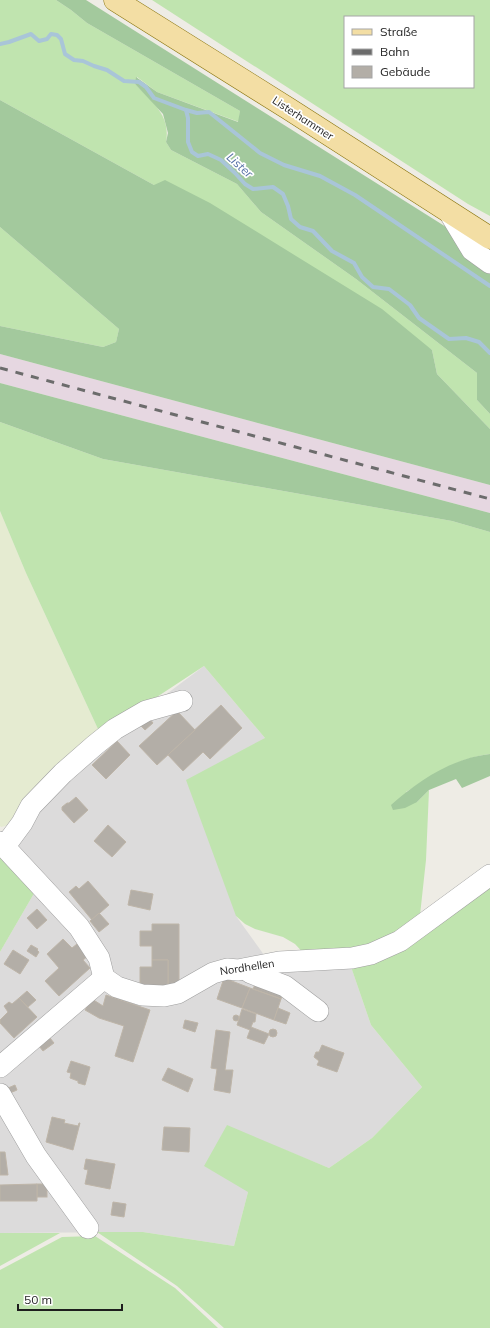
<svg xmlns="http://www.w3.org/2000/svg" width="490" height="1328" font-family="Mulish,sans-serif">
	<rect width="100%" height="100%" fill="#eeece5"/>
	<path fill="#dcdbdb" d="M204 666 265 738 236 916 272 966 349 961 371 1025 422 1087 372 1138 329 1168 226 1126 248 1192 234 1246 143 1232 0 1233V952L36 890 8 842 105 740Z"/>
	<path fill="#e6d7e1" d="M0 354 490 485V513L0 383Z"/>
	<path fill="#e5ebd1" d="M0 511 26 573 98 729 97 733 11 822 5 826 1 827 0 826Z"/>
	<g fill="#c0e4af" fill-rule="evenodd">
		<path d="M0 0H56L71 10 87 23 240 111 239 122 157 92 137 77 135 84C152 102 171 115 166 142L171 150 237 184 261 212 356 279 477 373V400L490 414V429L437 374 432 350 154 185 0 100Z"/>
		<path d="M152 0H490V216L468 204ZM345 17H473V87H345Z"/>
		<path d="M0 227 119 329 116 342 103 347 0 326Z"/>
		<path d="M0 422 103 459 452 521 490 532V754C457 758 434 775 406 792L417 802 429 790 426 860 420 915 390 942 308 958 295 944 283 937 255 929 245 924 236 916 186 780 265 738 204 666 96 737 98 729 26 573 0 511Z"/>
		<path d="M0 852 36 890 0 952Z"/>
		<path d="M490 879V1328H224L177 1286 97 1232H143L234 1246 248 1192 204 1166 227 1125 329 1168 372 1138 422 1087 371 1025 349 961Z"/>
		<path d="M0 1233H60L0 1266Z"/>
		<path d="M95 1236 175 1288 218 1328H0V1270L62 1237Z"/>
	</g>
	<g fill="#a3c99d">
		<path d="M56 0H86L454 232 490 272V414L477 400V373L356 279 261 212 237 184 171 150 166 142 168 133 163 114 135 84 136 77 157 92 238 122 240 111 87 23 71 10Z"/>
		<path d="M0 100 154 185 165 180 210 203 382 309 432 350 437 374 490 429V485L0 354V326L103 347 116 342 119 329 0 227Z"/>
		<path d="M0 383 490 513V532L452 521 103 459 0 422Z"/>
		<path d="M490 754V776L462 788 456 779 429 790 417 802 405 808 393 810 391 805C419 780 453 758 490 754Z"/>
	</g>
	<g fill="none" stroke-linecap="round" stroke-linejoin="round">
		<g stroke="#a9c5d8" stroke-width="4">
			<path d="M0 44 9 42 31 34 39 41 47 39 51 34 57 35 61 39 65 54 74 60 83 61 94 66 107 70 124 81 139 82 146 87 154 98 186 110 188 118V142L192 152 198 156 208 154 221 160 235 173 245 184 253 189 273 187 283 194 288 206 291 219 300 227 313 231 332 251 354 263 362 277 373 287 389 289 410 305 419 318 449 339 466 338 479 342 490 353"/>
			<path d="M186 110 197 113 209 112 260 153 284 165 320 176 355 195 490 286"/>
		</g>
	</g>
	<g fill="#b3aea7" stroke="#beb5a8">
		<path d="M221 705 242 728 210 759 203 752 183 771 168 755Z"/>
		<path d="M177 711 195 730 157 765 139 746Z"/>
		<path d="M149 718 153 723 145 730 141 726Z"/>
		<path d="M117 741 130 755 106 779 92 765Z"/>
		<path d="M76 797 88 810 74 823 62 810V807L67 803H69Z"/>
		<path d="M108 825 126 842 112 857 94 841Z"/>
		<path d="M88 881 109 905 92 920 69 892 76 886 79 889Z"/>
		<path d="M131 890 153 894 150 910 128 905Z"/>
		<path d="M37 909 47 920 37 929 27 918Z"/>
		<path d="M99 913 109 924 99 932 90 921Z"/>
		<path d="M152 924H179V985L168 990V960H152V946H140V931H152Z"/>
		<path d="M63 939 72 948 77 944 88 956 83 960 90 968 59 996 45 981 59 968 47 954Z"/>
		<path d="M31 945 38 949 37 950 39 952 36 957 27 951Z"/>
		<path d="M13 950 29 960 20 974 4 964Z"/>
		<path d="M152 960H168V990H140V967H152Z"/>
		<path d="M224 978 250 988 242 1008 217 999Z"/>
		<path d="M257 980 284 990 281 999 253 989Z"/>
		<path d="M250 988 281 999 274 1020 242 1008Z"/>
		<path d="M27 991 36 1000 28 1007 19 998Z"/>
		<path d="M106 995 150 1010 133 1062 115 1056 124 1026 99 1018 85 1010 92 999 103 1006Z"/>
		<path d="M19 998 37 1017 14 1038 0 1023V1020L8 1012 4 1006 9 1002 12 1004Z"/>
		<path d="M278 1008 290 1013 286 1024 274 1020Z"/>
		<path d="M242 1009 256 1014 255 1022H253L251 1027 269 1034 264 1044 247 1038 250 1030 237 1025Z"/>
		<circle cx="236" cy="1018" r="3"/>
		<path d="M185 1020 198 1023 195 1032 183 1028Z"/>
		<circle cx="273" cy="1033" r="4"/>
		<path d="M216 1030 230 1032 225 1070H233L230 1093 214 1090 217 1069 211 1068Z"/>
		<path d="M50 1038 54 1043 43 1051 39 1046Z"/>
		<path d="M322 1045 335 1050 344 1053 337 1072 317 1065 319 1061 314 1057 316 1052H319Z"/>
		<path d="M71 1061 90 1067 85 1085 78 1083V1081L70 1078 71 1073 67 1072Z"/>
		<path d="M168 1068 193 1079 188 1092 162 1080Z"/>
		<path d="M15 1085 17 1090 10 1093 8 1088Z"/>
		<path d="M52 1117 65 1120 64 1123 78 1126 79 1123H80L73 1150 46 1142Z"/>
		<path d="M164 1127 190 1128 189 1152 162 1150Z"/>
		<path d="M0 1152H5L8 1175H0Z"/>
		<path d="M86 1159 115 1164 110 1189 85 1184 88 1170 84 1169Z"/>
		<rect x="37" y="1184" width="10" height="13"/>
		<path d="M37 1184V1201H0V1185Z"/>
		<path d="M113 1202 126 1204 124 1217 111 1215Z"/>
	</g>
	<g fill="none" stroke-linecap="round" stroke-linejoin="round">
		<g stroke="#9f9f9f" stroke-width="22">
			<g id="minor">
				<path d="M449 212 472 250 490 263"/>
				<path d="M0 842 79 927 99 958 104 978 117 987 142 995 164 996 178 993 213 973 227 969 238 970 279 962 352 958 371 954 400 941 490 875"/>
				<path d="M5 846 22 823 31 806 63 773 95 745 115 729 146 711 182 701"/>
				<path d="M245 969 251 973 285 986 318 1011"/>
				<path d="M0 1067 104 978"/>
				<path d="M0 1094 36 1156 88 1228"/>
			</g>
		</g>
		<g stroke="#8a750e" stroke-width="23">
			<path id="major" d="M115 0 289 109 490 238"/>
		</g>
		<use href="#minor" stroke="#fff" stroke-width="21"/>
		<use href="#major" stroke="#f3dea4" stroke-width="22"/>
		<path stroke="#6c6c6c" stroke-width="3" stroke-dasharray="8 8" stroke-linecap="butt" d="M0 368 490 499"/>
	</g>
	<g text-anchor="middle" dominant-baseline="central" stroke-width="3.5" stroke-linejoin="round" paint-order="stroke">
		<g font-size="11" fill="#1e1e1e" stroke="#fff">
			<text transform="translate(303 118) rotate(33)">Listerhammer</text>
			<text transform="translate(247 967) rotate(-9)">Nordhellen</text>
		</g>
		<g font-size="12" font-style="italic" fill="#536ea4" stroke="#fff">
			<text transform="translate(240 165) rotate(42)">Lister</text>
		</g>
	</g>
	<rect x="344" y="16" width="130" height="72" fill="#ffffff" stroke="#a5a5a5"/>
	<rect x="352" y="29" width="20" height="6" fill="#f3dea4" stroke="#a5a5a5"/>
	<text x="380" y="36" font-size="12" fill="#1e1e1e">Straße</text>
	<rect x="352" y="49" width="20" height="6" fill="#6c6c6c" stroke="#a5a5a5"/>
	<text x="380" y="56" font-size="12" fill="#1e1e1e">Bahn</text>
	<rect x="352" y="66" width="20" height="12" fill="#b3aea7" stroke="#a5a5a5"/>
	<text x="380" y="76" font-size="12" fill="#1e1e1e">Gebäude</text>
	<path d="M18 1304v6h104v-6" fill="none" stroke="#1e1e1e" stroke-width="2"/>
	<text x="24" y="1304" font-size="12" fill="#1e1e1e" stroke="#ffffff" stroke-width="3" paint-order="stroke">50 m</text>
</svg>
